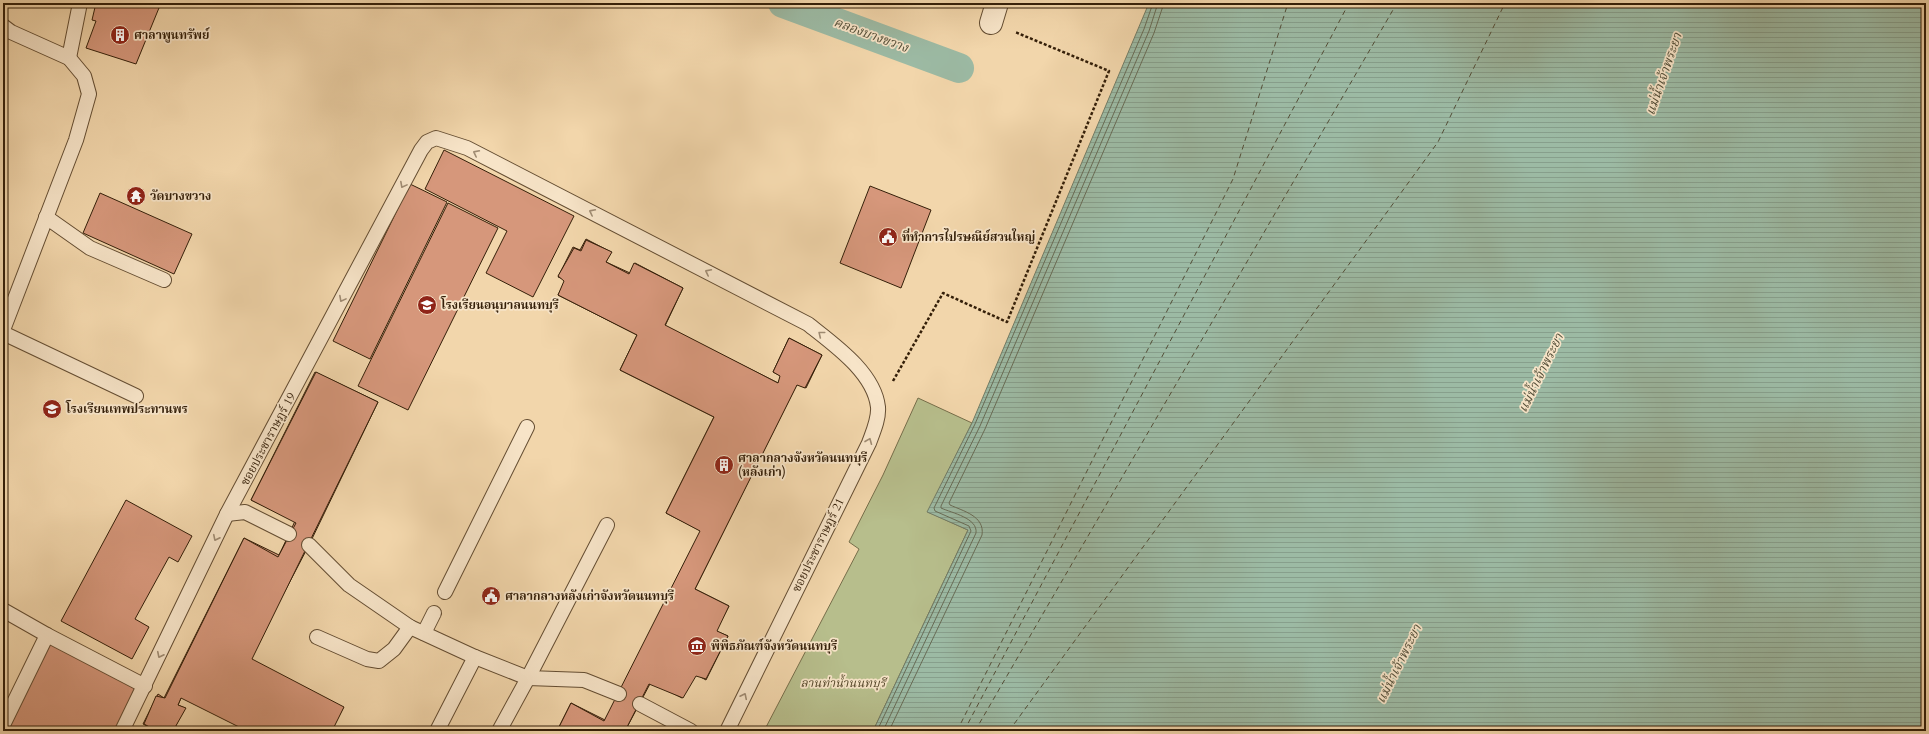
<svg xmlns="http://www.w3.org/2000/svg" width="1929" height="734" font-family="Cardo,'Noto Serif Thai',serif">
	<defs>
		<pattern id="water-rules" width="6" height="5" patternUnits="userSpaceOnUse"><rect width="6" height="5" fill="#9cbaa4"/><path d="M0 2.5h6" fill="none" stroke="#879f8c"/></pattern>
	</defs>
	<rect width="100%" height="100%" fill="#f2d6ab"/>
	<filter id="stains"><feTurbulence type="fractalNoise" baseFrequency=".005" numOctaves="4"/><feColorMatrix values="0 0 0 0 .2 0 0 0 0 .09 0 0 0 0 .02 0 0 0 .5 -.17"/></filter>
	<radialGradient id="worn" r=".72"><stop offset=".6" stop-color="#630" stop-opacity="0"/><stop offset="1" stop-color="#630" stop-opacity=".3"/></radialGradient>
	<path fill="#b7be8c" stroke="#766e4a" d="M918 398 972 423 928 512 968 530 873 731H764L859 549 849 542 883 475Z"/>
	<path fill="url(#water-rules)" stroke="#727c66" d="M1149 3H1926V731H873L968 530 927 512 972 423Z"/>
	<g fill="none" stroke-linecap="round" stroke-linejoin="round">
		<g stroke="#686c56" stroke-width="1">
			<path d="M877 731 971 531 969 526 935 511 934 508 975 424 1144 29 1153 3"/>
			<path d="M883 731 976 533C978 518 952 513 941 508V506L980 426 1149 31 1158 3"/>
			<path d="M889 731 982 535C985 516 963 511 950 505L949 503 985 429 1154 33 1164 3"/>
		</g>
		<path stroke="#9cbaa4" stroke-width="30" d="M783 3 959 68"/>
		<g stroke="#534e38" stroke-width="1" stroke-dasharray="5 4" stroke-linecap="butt">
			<path d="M957 731 1233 179 1288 3"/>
			<path d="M964 731 1349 3"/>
			<path d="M975 731 1397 3"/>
			<path d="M1009 731 1438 142 1505 3"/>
		</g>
	</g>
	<g fill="#d6977b" stroke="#341f09">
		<path d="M96 3H161L136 64 86 48 96 21 92 20Z"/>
		<path d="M444 150 574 216 533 297 486 273 507 231 425 189Z"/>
		<path d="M410 184 447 202 370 359 333 341Z"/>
		<path d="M870 186 931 210 901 288 840 263Z"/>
		<path d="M100 193 192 234 174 274 83 233Z"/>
		<path d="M448 203 498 228 408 410 358 386Z"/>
		<path d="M586 239 611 252 606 262 630 273 635 263 683 288 665 326 778 383 781 376 773 372 789 338 822 355 806 388 797 384 695 589 729 606 716 631 728 636 706 680 695 674 682 698 651 682 625 731H557L571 703 605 720 619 694 701 531 666 513 714 417 620 370 637 335 558 295 566 280 558 277 573 247 580 250Z"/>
		<path d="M586 240 612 252 606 262 629 274 634 263 683 288 665 325 778 383 780 376 773 372 789 338 822 355 805 388 797 385 695 589 729 606 717 631 728 636 706 679 696 676 683 698 649 684 625 731H557L571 703 604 721 700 531 666 513 714 417 620 370 637 335 558 295 564 281 558 276 574 248 581 251Z"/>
		<path d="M315 372 378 402 309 545 249 660 343 708 331 731H250L182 696 178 705 185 708 173 731H157L143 724 158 694 164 698 244 538 279 555 289 534 295 521 251 500Z"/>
		<path d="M316 372 378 402 252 659 344 707 332 731H247L181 698 178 705 186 708 173 731H157L144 724 156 696 165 698 244 538 278 557 296 523 251 500Z"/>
		<path d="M126 500 192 536 178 562 169 557 135 619 149 627 132 659 61 621Z"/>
		<path d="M51 642 139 686 117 731H17L9 727Z"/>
	</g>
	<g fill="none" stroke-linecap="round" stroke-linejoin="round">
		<g stroke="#644d32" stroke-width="16">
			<g id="lane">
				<path d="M3 26 11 32 69 58 84 76 89 94 76 140 3 330"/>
				<path d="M69 58 80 3"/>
				<path d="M46 217 90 248 164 280"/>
				<path d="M3 333 136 396"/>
				<path d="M227 514 245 512 289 534"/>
				<path d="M309 545 349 585 410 627 475 657 528 678 584 680 619 694"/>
				<path d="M445 592 527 427"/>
				<path d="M3 610 47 635 145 686"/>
				<path d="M424 633 434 613"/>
				<path d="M317 637 367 659 379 661 394 649 410 627"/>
				<path d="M640 704 691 731"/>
				<path d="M3 725 47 635"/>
				<path d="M122 731 227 514 421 150 427 142 436 138 467 148 808 324C833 344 874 372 878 407 879 419 873 432 869 443L727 731"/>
				<path d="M437 731 475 657"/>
				<path d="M499 731 528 678 607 525"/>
			</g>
		</g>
		<g stroke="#644d32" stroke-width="24">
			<path id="street" d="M991 23 997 3"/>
		</g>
		<path stroke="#341f09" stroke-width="2.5" stroke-dasharray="3 2" stroke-linecap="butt" d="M893 381 943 293 1007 322 1109 71 1015 32"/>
		<use href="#lane" stroke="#f7e4c8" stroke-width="14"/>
		<use href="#street" stroke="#f7e4c8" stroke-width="22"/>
	</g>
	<defs><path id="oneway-chevron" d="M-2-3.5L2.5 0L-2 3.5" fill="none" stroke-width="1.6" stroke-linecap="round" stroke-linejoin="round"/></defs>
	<g stroke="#9f8b72">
		<use href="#oneway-chevron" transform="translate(476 153) rotate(-153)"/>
		<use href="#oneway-chevron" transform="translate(403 185) rotate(118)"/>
		<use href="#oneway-chevron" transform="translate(592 212) rotate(-153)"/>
		<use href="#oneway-chevron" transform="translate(708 272) rotate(-153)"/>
		<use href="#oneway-chevron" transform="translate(342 299) rotate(118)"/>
		<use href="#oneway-chevron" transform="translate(821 334) rotate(-141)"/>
		<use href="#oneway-chevron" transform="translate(869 441) rotate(-68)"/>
		<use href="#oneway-chevron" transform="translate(216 538) rotate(116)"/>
		<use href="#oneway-chevron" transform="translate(160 655) rotate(116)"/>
		<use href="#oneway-chevron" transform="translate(744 696) rotate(-64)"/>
	</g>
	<defs>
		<g id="building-disc" transform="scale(1)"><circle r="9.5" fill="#8f2418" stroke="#f7e4c8"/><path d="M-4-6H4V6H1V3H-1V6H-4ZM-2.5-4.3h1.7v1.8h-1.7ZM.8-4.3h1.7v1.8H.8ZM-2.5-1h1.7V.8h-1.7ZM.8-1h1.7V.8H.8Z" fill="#fff"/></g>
		<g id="temple-disc" transform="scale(1)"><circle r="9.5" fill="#8f2418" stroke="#f7e4c8"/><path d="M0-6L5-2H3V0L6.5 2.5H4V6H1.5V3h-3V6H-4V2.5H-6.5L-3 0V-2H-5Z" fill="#fff"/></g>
		<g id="civic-disc" transform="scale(1)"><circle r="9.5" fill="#8f2418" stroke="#f7e4c8"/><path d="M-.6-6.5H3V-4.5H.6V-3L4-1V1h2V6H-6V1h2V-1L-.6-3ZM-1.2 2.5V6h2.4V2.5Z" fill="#fff"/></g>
		<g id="school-disc" transform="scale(1)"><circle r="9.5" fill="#8f2418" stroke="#f7e4c8"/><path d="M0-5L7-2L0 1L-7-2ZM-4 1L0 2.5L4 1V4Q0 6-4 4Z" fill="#fff"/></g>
		<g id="museum-disc" transform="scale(1)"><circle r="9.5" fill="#8f2418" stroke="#f7e4c8"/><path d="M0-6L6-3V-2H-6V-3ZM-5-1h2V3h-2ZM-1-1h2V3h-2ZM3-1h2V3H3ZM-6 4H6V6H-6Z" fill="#fff"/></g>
	</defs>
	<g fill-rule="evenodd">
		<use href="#building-disc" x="120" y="35"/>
		<use href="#temple-disc" x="136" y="196"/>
		<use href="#civic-disc" x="888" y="237"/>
		<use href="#school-disc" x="427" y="305"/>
		<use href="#school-disc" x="52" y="409"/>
		<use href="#building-disc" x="724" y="465"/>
		<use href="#civic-disc" x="491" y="596"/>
		<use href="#museum-disc" x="697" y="646"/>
	</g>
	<g text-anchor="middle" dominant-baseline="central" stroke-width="3.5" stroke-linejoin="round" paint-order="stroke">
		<g font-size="12" font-weight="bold" fill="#341f09" stroke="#f7e4c8" text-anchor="start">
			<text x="134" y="35">ศาลาพูนทรัพย์</text>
			<text x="150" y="196">วัดบางขวาง</text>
			<text x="902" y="237">ที่ทำการไปรษณีย์สวนใหญ่</text>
			<text x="441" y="305">โรงเรียนอนุบาลนนทบุรี</text>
			<text x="66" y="409">โรงเรียนเทพประทานพร</text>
			<text x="738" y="458">ศาลากลางจังหวัดนนทบุรี<tspan x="738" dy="14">(หลังเก่า)</tspan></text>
			<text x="505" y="596">ศาลากลางหลังเก่าจังหวัดนนทบุรี</text>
			<text x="711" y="646">พิพิธภัณฑ์จังหวัดนนทบุรี</text>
		</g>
		<g font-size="12" fill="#341f09" stroke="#f7e4c8">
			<text transform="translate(268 439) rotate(-62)">ซอยประชาราษฎร์ 19</text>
			<text transform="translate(818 545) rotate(-64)">ซอยประชาราษฎร์ 21</text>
		</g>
		<g font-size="12" font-style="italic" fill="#55472a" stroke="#f7e4c8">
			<text x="843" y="683">ลานท่าน้ำนนทบุรี</text>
		</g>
		<g font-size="13" font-style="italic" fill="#534e38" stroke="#f7e4c8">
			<text transform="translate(871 35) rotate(20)">คลองบางขวาง</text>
			<text transform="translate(1664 74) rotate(-71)">แม่น้ำเจ้าพระยา</text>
			<text transform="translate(1541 373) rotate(-64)">แม่น้ำเจ้าพระยา</text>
			<text transform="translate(1399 664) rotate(-64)">แม่น้ำเจ้าพระยา</text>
		</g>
	</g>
	<rect width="1929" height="734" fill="none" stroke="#f2d6ab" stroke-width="16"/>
	<rect x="4" y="4" width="1921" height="726" fill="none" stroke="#341f09" stroke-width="2"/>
	<rect x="8" y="8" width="1913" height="718" fill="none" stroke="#341f09"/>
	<rect width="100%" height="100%" filter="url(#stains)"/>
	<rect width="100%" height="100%" fill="url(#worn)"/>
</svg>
